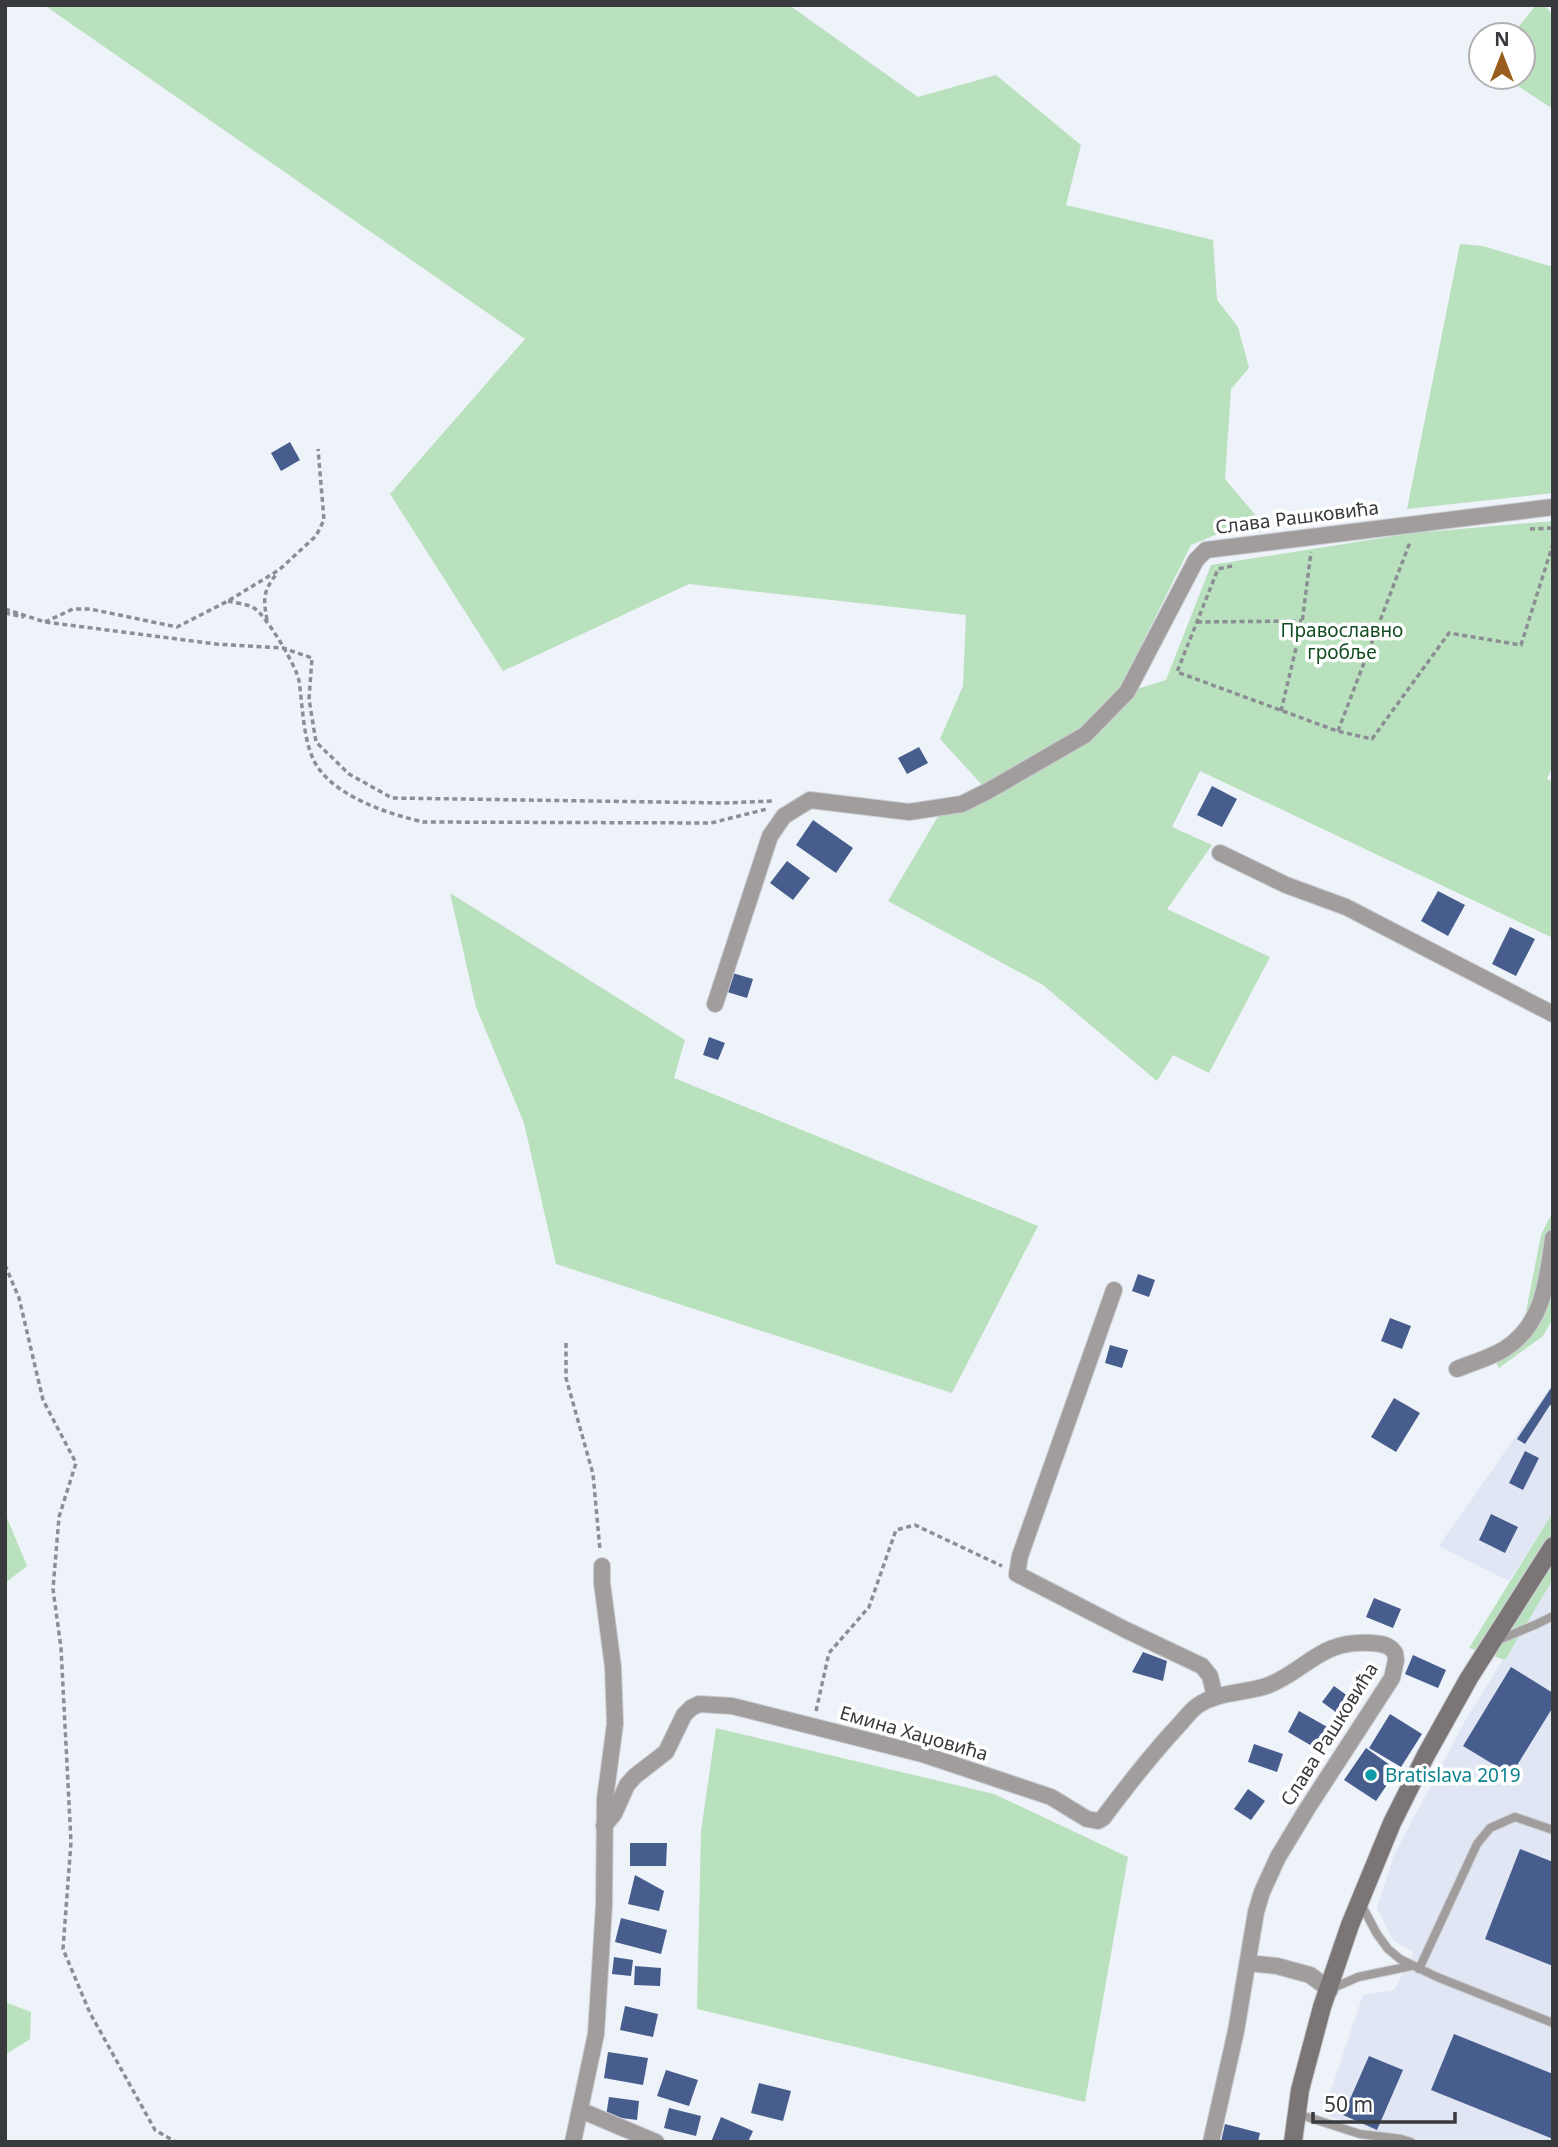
<svg xmlns="http://www.w3.org/2000/svg" width="1558" height="2147" font-family="'Noto Sans',sans-serif">
	<rect width="100%" height="100%" fill="#eef2f9"/>
	<g fill="#e0e6f4">
		<path d="M1553 1383V1512L1509 1581 1439 1546Z"/>
		<path d="M1553 1579V2142H1405L1323 2114 1363 1995 1394 1990 1414 1953 1393 1940 1377 1908 1394 1855 1465 1721Z"/>
	</g>
	<g fill="#bae1be">
		<path d="M44 5H789L918 97 996 75 1081 145 1066 205 1213 240 1217 300 1238 327 1249 368 1231 389 1225 479 1257 517 1261 532 1215 535 1191 545 1121 687 1085 725 983 786 940 739 963 686 966 615 689 584 503 671 390 494 525 339Z"/>
		<path d="M1536 5H1545L1553 16V109L1504 77H1523V35H1512Z"/>
		<path d="M1460 244 1483 246 1553 267V493L1407 509Z"/>
		<path d="M1553 521V765L1547 779 1553 782V938L1200 771 1172 827 1212 845 1167 909 1270 957 1209 1073 1173 1055 1157 1081 1043 985 888 901 943 808 1089 731 1127 692 1166 680 1211 565 1413 533Z"/>
		<path d="M450 893 685 1040 674 1078 1038 1226 952 1393 556 1264 524 1123 476 1007Z"/>
		<path d="M1553 1211V1318L1543 1336 1499 1368 1488 1350 1511 1334 1525 1317 1541 1235Z"/>
		<path d="M1553 1512V1579L1505 1660 1469 1648Z"/>
		<path d="M5 1513 27 1566 5 1583Z"/>
		<path d="M716 1728 994 1794 1128 1857 1085 2102 697 2009 701 1831Z"/>
		<path d="M5 2002 31 2012 30 2039 5 2055Z"/>
	</g>
	<g fill="#465d8d">
		<path d="M290 442 300 460 281 471 271 453Z"/>
		<path d="M919 747 928 763 907 774 898 758Z"/>
		<path d="M1212 786 1237 799 1222 827 1197 815Z"/>
		<path d="M813 820 853 848 836 873 796 845Z"/>
		<path d="M787 861 810 878 793 900 770 883Z"/>
		<path d="M1438 891 1465 905 1448 936 1421 921Z"/>
		<path d="M1510 927 1535 939 1516 976 1492 964Z"/>
		<path d="M729 972 753 979 747 998 724 991Z"/>
		<path d="M709 1037 725 1043 718 1060 703 1055Z"/>
		<path d="M1138 1274 1155 1280 1149 1297 1132 1291Z"/>
		<path d="M1390 1318 1411 1326 1402 1349 1381 1341Z"/>
		<path d="M1110 1345 1128 1350 1122 1368 1105 1363Z"/>
		<path d="M1553 1385V1406L1550 1405 1525 1444 1517 1439Z"/>
		<path d="M1394 1398 1420 1413 1396 1452 1371 1437Z"/>
		<path d="M1525 1451 1539 1458 1523 1490 1509 1483Z"/>
		<path d="M1491 1514 1518 1527 1505 1553 1479 1540Z"/>
		<path d="M1374 1598 1401 1609 1393 1628 1366 1617Z"/>
		<path d="M1143 1652 1167 1661 1163 1681 1132 1672Z"/>
		<path d="M1413 1655 1446 1670 1438 1688 1405 1674Z"/>
		<path d="M1511 1667 1553 1693V1707L1511 1775 1463 1746Z"/>
		<path d="M1334 1686 1356 1702 1344 1718 1322 1702Z"/>
		<path d="M1299 1711 1329 1728 1317 1749 1288 1732Z"/>
		<path d="M1390 1714 1422 1734 1401 1767 1369 1748Z"/>
		<path d="M1254 1744 1283 1754 1277 1772 1248 1762Z"/>
		<path d="M1366 1748 1397 1770 1376 1801 1344 1780Z"/>
		<path d="M1248 1789 1265 1801 1251 1820 1234 1809Z"/>
		<path d="M630 1843H667L666 1866H630Z"/>
		<path d="M1520 1849 1553 1862V1966L1485 1939Z"/>
		<path d="M635 1875 664 1891 659 1911 628 1904Z"/>
		<path d="M621 1918 667 1930 661 1954 615 1942Z"/>
		<path d="M614 1957 633 1960 631 1976 612 1974Z"/>
		<path d="M635 1966 661 1968 660 1986 634 1985Z"/>
		<path d="M625 2006 658 2014 653 2037 620 2030Z"/>
		<path d="M1454 2034 1553 2074V2139L1431 2090Z"/>
		<path d="M608 2052 648 2058 643 2085 604 2078Z"/>
		<path d="M1369 2056 1403 2070 1377 2130 1343 2115Z"/>
		<path d="M666 2070 698 2080 689 2106 657 2096Z"/>
		<path d="M759 2083 791 2091 783 2121 751 2113Z"/>
		<path d="M609 2097 639 2101 637 2120 606 2116Z"/>
		<path d="M669 2108 701 2116 696 2136 664 2128Z"/>
		<path d="M721 2117 753 2131 748 2142H711Z"/>
		<path d="M1225 2124 1260 2133 1258 2142H1221Z"/>
	</g>
	<g fill="none" stroke-linecap="round" stroke-linejoin="round">
		<g stroke="#cacdd3" stroke-width="10">
			<g id="lane">
				<path d="M1496 1641 1537 1624 1553 1616"/>
				<path d="M1361 1904 1377 1934 1388 1949 1400 1959 1437 1977 1553 2023"/>
				<path d="M1419 1969 1477 1844 1490 1828 1515 1817 1553 1830"/>
				<path d="M1331 1989 1358 1977 1411 1966"/>
				<path d="M1298 2114 1360 2134 1401 2139 1411 2142"/>
			</g>
		</g>
		<g stroke="#cacdd3" stroke-width="18">
			<g id="street">
				<path d="M1220 853 1286 885 1346 907 1553 1014"/>
				<path d="M715 1004 770 836 784 816 810 800 909 812 962 804 988 791 1085 735 1127 692 1196 560 1206 550 1553 507"/>
				<path d="M1114 1290 1020 1556 1017 1574 1126 1630 1202 1666 1210 1676 1215 1697"/>
				<path d="M1457 1369C1472 1363 1489 1358 1503 1350 1544 1325 1547 1280 1553 1238"/>
				<path d="M604 1826 614 1814 627 1785 635 1776 666 1752 684 1715 691 1708 699 1704 732 1706 922 1754 1051 1797 1087 1819 1098 1821 1103 1818C1127 1786 1151 1755 1178 1726 1184 1720 1190 1711 1197 1706 1218 1691 1245 1694 1269 1685 1308 1669 1321 1639 1372 1643 1381 1644 1389 1644 1395 1653L1396 1660 1392 1678 1307 1809 1278 1857 1262 1892 1256 1912 1236 2031 1211 2142"/>
				<path d="M1248 1963 1277 1966 1310 1975 1330 1990"/>
				<path d="M580 2110 656 2142"/>
				<path d="M573 2142 596 2034 604 1905 605 1799 615 1724 613 1667 602 1583V1566"/>
			</g>
		</g>
		<g stroke="#cacdd3" stroke-width="20">
			<path id="secondary" d="M1293 2142 1300 2090 1322 2007 1350 1925 1392 1823 1426 1755 1469 1678 1553 1546"/>
		</g>
		<g stroke="#8b8e93" stroke-width="3.5" stroke-dasharray="5 3.5" stroke-linecap="butt">
			<path d="M1530 529 1553 528"/>
			<path d="M1232 566 1218 569 1177 672 1337 731 1372 739 1449 633 1521 645 1553 544"/>
			<path d="M228 601C236 603 247 604 254 608 266 615 297 667 299 681 303 707 303 748 319 769 340 798 391 815 424 822L711 823 767 809"/>
			<path d="M5 609 45 622 216 644 283 648 312 658 309 699 316 742 349 774 392 798 724 803 773 801"/>
			<path d="M5 613 24 617"/>
			<path d="M267 620C263 597 263 592 277 573"/>
			<path d="M45 622 73 609H90L177 627 228 601 279 570 316 536 324 520 318 449"/>
			<path d="M1197 622 1302 621"/>
			<path d="M1281 711 1302 623 1311 552"/>
			<path d="M1338 731 1410 542"/>
			<path d="M5 1265 19 1298 43 1400 76 1463 59 1517 53 1589 61 1648 71 1842 63 1949 90 2013 155 2130 176 2142"/>
			<path d="M566 1343V1378L593 1474 600 1550"/>
			<path d="M816 1711 829 1653 869 1607 896 1530 915 1525 1002 1566"/>
		</g>
		<use href="#lane" stroke="#a29d9d" stroke-width="8"/>
		<use href="#street" stroke="#a29d9d" stroke-width="16"/>
		<use href="#secondary" stroke="#7b7575" stroke-width="18"/>
	</g>
	<circle fill="#0f9aa8" stroke="#fff" stroke-width="2.5" cx="1371" cy="1775" r="7"/>
	<g text-anchor="middle" dominant-baseline="central" stroke-width="7" stroke-linejoin="round" paint-order="stroke">
		<g font-size="19" fill="#393a3d" stroke="#fff">
			<text transform="translate(1297 517) rotate(-7)">Слава Рашковића</text>
			<text transform="translate(914 1733) rotate(16)">Емина Хаџовића</text>
			<text transform="translate(1329 1734) rotate(-58)">Слава Рашковића</text>
		</g>
		<g font-size="19" fill="#154d23" stroke="#fff">
			<text x="1342" y="630">Православно<tspan x="1342" dy="22">гробље</tspan></text>
		</g>
		<g font-size="19" fill="#0d838f" stroke="#fff" text-anchor="start">
			<text x="1385" y="1775">Bratislava 2019</text>
		</g>
	</g>
	<rect width="1558" height="2147" fill="none" stroke="#393a3d" stroke-width="14"/>
	<g transform="translate(1502 56)"><circle r="33" fill="#ffffff" stroke="#b0b0b1" stroke-width="2"/>
	<path d="M0-5L12 26L0 18L-12 26Z" fill="#985d1d"/>
	<text y="-10" font-size="19" font-weight="bold" text-anchor="middle" fill="#393a3d">N</text>
	</g>
	<path d="M1313 2112v10h142v-10" fill="none" stroke="#393a3d" stroke-width="3.5"/>
	<text x="1324" y="2112" font-size="21" fill="#393a3d" stroke="#ffffff" stroke-width="5" paint-order="stroke">50 m</text>
</svg>
